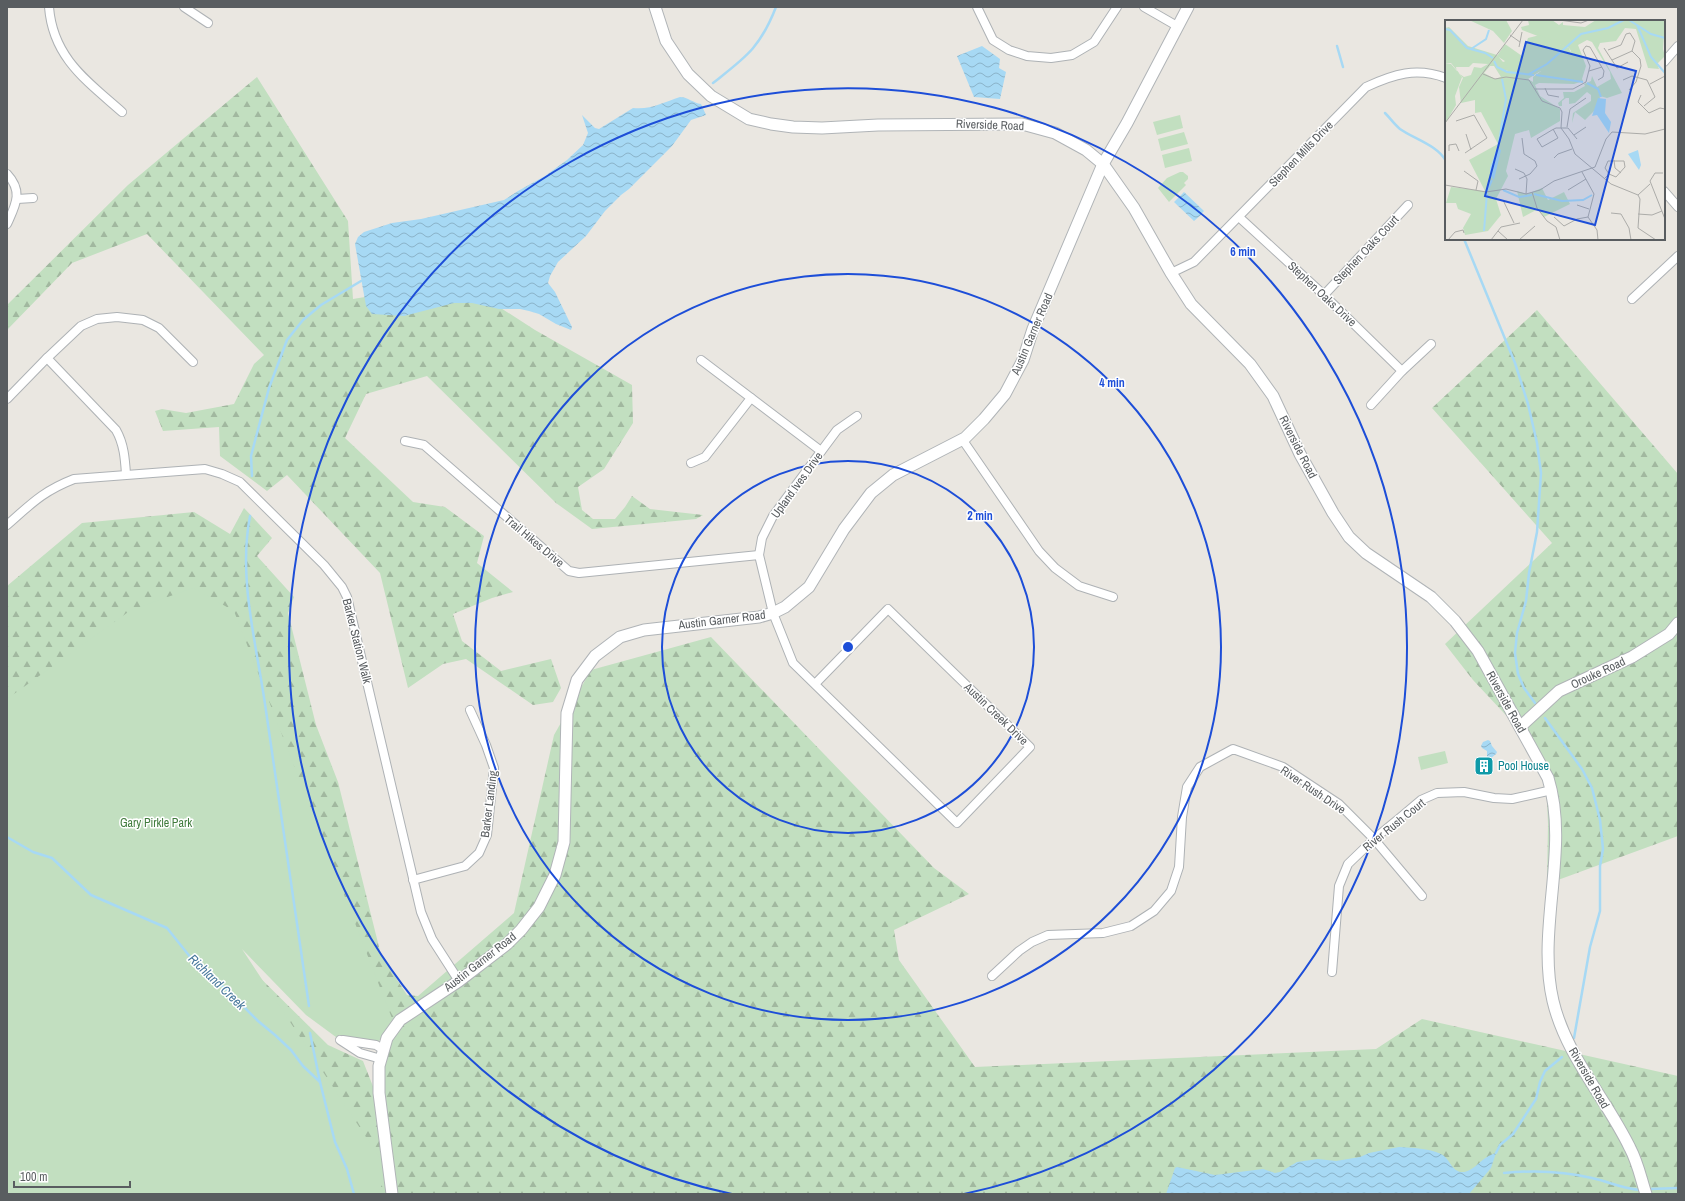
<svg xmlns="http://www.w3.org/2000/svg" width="1685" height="1201" font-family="'Archivo Narrow',sans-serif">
	<defs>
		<pattern id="forest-firs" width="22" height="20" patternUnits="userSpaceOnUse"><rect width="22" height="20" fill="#c2dfc0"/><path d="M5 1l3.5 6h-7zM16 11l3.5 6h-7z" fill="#a1b89f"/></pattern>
		<pattern id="water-waves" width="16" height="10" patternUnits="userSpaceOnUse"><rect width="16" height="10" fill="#a7d9f4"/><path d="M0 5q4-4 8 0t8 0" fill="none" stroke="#8bb3c9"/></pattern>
	</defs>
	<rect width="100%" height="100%" fill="#eae7e1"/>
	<g fill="url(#forest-firs)">
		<path d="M257 77 348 221 353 299 459 281 535 330 632 385 633 423 604 469 578 487 582 510 593 519H615L625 507 632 496 650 509 703 515 696 519 592 529 556 503 427 376 366 394 345 438 413 502 445 507 484 536 477 563 513 592 492 598 453 614 462 641 501 671 551 659 561 688 553 702 533 705 466 659 443 664 408 688 380 573 287 475 267 491 220 456 219 427 163 431 155 411 162 409 186 413 234 404 254 364 264 355 147 234 72 263 7 330V305L128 185Z"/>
		<path d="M1537 310 1678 474V618L1670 628 1678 636V836L1547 884 1548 824 1546 777 1517 727 1473 680 1445 644 1552 543 1432 408Z"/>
		<path d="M244 508 272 538 257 556 294 597 288 613 316 725 338 782 381 955 407 995 418 996 514 913 554 735 591 670 711 637 934 868 969 894 894 930 899 960 975 1067 1376 1049 1422 1019 1678 1076V1194H338L242 960 328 1045 363 1061 374 1089 393 1021 7 726V586L82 523 194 512 230 534Z"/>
	</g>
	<g fill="#c2dfc0">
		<path d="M1180 115 1183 128 1157 135 1153 122Z"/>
		<path d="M1184 132 1188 144 1161 151 1158 139Z"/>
		<path d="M1189 148 1192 161 1165 168 1162 155Z"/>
		<path d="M1180 172H1183L1188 176V179L1184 183 1186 185 1169 202 1158 188 1167 178Z"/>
		<path d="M193 588 234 611 393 1021 376 1045 340 1040 306 1015 242 949 389 1172 377 1194 7 1193V699L131 610Z"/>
		<path d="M1445 751 1448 763 1421 770 1418 757Z"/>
	</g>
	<g fill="url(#water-waves)">
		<path d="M982 46 1000 59 999 68 1006 72 1000 99 974 97 957 56Z"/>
		<path d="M680 97C688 97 693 103 701 104L706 115 691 120 672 146 629 189 621 195 605 211 586 236 558 262 550 276 548 283 555 292 572 327 571 330 556 324 539 314 529 311 520 309H499L472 303H454L404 316 372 314 366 306 355 244 358 237 364 232 392 223 421 219 504 200 518 191 545 176 567 160 583 145 588 133 582 115 595 128 599 129 633 108C651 110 664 102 680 97Z"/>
		<path d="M1184 192 1204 211 1201 214V215L1194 221 1174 202Z"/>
		<path d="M1488 740 1490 741 1492 746 1497 752 1496 754 1490 759 1487 757V751L1482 748 1481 746 1483 742Z"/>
		<path d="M1399 1147C1413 1148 1428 1148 1441 1154 1451 1159 1451 1173 1464 1172 1476 1170 1481 1157 1496 1153L1491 1168 1469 1194H1166L1175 1168 1177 1167 1215 1175 1263 1169 1275 1173 1280 1172 1297 1162 1318 1159 1336 1161 1360 1157 1369 1153Z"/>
	</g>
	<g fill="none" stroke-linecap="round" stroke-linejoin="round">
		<g stroke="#a7d9f4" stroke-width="2.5">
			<path d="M1337 46 1343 67"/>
			<path d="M713 83C746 57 760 48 776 7"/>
			<path d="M1385 113C1390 118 1395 125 1400 129 1414 139 1437 145 1446 161"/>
			<path d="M1464 239 1515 363 1528 404 1537 443 1541 473 1537 532 1529 573 1526 601 1517 633 1515 653 1518 674 1524 688 1535 703"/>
			<path d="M252 476 251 456 269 388 287 340 303 320 321 305 361 281"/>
			<path d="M250 516C238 578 256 642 265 704 280 805 294 906 309 1006"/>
			<path d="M1545 718 1582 769 1592 788 1600 820 1603 849 1600 866V911L1590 947 1574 1038"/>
			<path d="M7 837 33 852 52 858 91 895 167 928 195 963 227 990 258 1021 275 1035 291 1050 303 1066 320 1082"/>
			<path d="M310 1033 320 1082 335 1142 347 1169 354 1194"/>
			<path d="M1496 1153 1500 1145 1513 1134 1536 1099 1540 1082 1545 1071 1562 1057"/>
			<path d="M1504 1173C1534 1170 1563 1171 1592 1178 1610 1182 1620 1188 1640 1190"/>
			<path d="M1651 1189 1678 1188"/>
		</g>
		<g stroke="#aeb2b5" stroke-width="10">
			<g id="street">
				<path d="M49 7C53 58 87 81 122 112"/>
				<path d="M184 7 208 23"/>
				<path d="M977 7 993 40 1009 50 1027 56 1051 58 1072 55 1094 42 1117 7"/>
				<path d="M1144 7 1177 26"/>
				<path d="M1664 62 1678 46"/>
				<path d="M7 174C24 192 15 206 7 224"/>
				<path d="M1664 191 1678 207"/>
				<path d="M17 199 33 198"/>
				<path d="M1240 218 1324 295 1402 371"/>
				<path d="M1171 273 1194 262 1366 87C1394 74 1416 67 1446 78"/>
				<path d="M1324 295 1408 205"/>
				<path d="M1632 299 1678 256"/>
				<path d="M47 358 116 430C124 444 125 459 126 474"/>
				<path d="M701 360 821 451"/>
				<path d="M7 399 45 360 81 326 97 319 117 317 143 320 159 328 193 362"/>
				<path d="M1371 405 1402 371 1431 344"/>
				<path d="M962 439 1039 551 1055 568 1079 586 1113 597"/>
				<path d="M405 441 424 445 569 571 579 573 759 555"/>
				<path d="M691 463 705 457 751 398"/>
				<path d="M7 525C31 504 43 491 74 479L205 469 222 474 240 482 324 565 342 587 347 597 421 912 432 939 459 981"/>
				<path d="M815 684 888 609 1030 747 957 823 793 663 773 613 759 555 762 538 773 516 837 430 857 416"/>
				<path d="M413 880 465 866 479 853 487 835 494 768 486 745 470 710"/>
				<path d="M1332 972 1339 886 1348 864 1374 839 1402 816 1421 800 1437 793 1464 792 1494 798 1512 799 1552 790"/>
				<path d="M992 976 1019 951 1032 942 1048 935 1103 933 1131 926 1154 911 1171 891 1179 867 1182 817 1187 787 1200 767 1233 749 1283 767 1339 804 1374 839 1422 896"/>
				<path d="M340 1040 360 1053 381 1059"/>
				<path d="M343 1040 376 1045 384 1050"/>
			</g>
		</g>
		<g stroke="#b0b4b7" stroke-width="13">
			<g id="secondary">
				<path d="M655 7 666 41 688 74 711 96 749 119 771 124 793 127 822 128 878 125 1022 124 1055 133 1086 150 1103 164 1134 208 1171 273 1191 304 1250 364 1273 396 1300 454 1333 513 1349 537 1366 553 1431 597 1455 621 1478 651 1548 778C1570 849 1536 928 1553 1001 1566 1056 1606 1098 1630 1148 1638 1163 1641 1179 1646 1194"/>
				<path d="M1520 727 1559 691 1632 657 1669 634 1678 623"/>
				<path d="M392 1194 379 1093V1066L387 1038 400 1020 459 981 507 944 521 930 539 907 555 875 564 842 567 713 577 680 595 656 620 637 644 630 759 617 773 613 785 607 809 587 844 529 871 493 893 475 965 438 984 419 1005 394 1023 360 1033 329 1103 164 1127 123 1188 7"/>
			</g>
		</g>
		<use href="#street" stroke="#fff" stroke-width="8"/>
		<use href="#secondary" stroke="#fff" stroke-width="11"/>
	</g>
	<g fill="none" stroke="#1d4ed8" stroke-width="2">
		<circle cx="848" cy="647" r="186"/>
		<circle cx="848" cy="647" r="373"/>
		<path d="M732 1194A559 559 0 1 1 964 1194"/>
	</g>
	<defs>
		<g id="building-square" transform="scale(1)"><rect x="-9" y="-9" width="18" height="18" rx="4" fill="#0f9aa8" stroke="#fff"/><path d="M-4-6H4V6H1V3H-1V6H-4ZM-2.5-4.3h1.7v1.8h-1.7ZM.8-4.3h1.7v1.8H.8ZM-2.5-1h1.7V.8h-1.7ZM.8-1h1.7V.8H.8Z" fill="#fff"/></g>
	</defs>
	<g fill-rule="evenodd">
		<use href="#building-square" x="1484" y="766"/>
	</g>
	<g text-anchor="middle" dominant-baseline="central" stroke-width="3" stroke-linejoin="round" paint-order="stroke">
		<g font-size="12" fill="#595d60" stroke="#fff">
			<text transform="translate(990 125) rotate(2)">Riverside Road</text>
			<text transform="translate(1301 154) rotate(-46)">Stephen Mills Drive</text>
			<text transform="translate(1366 250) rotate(-47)">Stephen Oaks Court</text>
			<text transform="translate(1322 294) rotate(43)">Stephen Oaks Drive</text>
			<text transform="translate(1032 334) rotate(-67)">Austin Garner Road</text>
			<text transform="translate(1298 447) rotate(63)">Riverside Road</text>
			<text transform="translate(797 485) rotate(-54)">Upland Ives Drive</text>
			<text transform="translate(534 541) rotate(40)">Trail Hikes Drive</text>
			<text transform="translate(722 620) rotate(-7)">Austin Garner Road</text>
			<text transform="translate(357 641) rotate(76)">Barker Station Walk</text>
			<text transform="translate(1598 673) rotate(-25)">Orouke Road</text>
			<text transform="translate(1506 702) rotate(61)">Riverside Road</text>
			<text transform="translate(996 714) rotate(44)">Austin Creek Drive</text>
			<text transform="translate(1313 790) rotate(34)">River Rush Drive</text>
			<text transform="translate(489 804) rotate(-83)">Barker Landing</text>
			<text transform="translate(1394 825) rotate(-39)">River Rush Court</text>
			<text transform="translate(480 962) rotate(-38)">Austin Garner Road</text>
			<text transform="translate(1589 1078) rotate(60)">Riverside Road</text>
		</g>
		<g font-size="12" fill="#0d838f" stroke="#fff" text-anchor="start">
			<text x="1498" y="766">Pool House</text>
		</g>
		<g font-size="12" fill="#407b3d" stroke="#fff">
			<text x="156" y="823">Gary Pirkle Park</text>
		</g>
		<g font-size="13" font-style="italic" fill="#45769b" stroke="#fff">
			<text transform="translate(217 982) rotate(44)">Richland Creek</text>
		</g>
	</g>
	<g transform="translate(1445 20)">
		<rect width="220" height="220" fill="#eae7e1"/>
		<path d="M0 43 6 44 17 57 10 76 11 85 0 104Z" fill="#c2dfc0"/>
		<path d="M24 0H61L67 11 59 23 48 11ZM83 0H107L114 5 118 2V5L140 7 151 0H220L218 29 220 36 212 44 214 49 203 48 191 9 180 8 171 21 155 23 153 28 177 73 162 78 155 76 154 86 140 100 130 92 127 103 128 93 146 81V75L142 72 130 83 124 84V78H121L117 81V86H114L113 83 119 78 118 72H129L140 66 139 64 146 61 147 56 152 67 166 59 165 52 147 22 142 20 133 25 141 46 137 59 138 61 129 64 94 63 90 65 95 76 115 89V101L86 118 84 110 70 114 61 151 63 156 51 179 56 195 43 211 20 215 18 208 26 194 13 189 11 183H1L6 167 40 171 24 140 53 124 36 92 30 93V80L16 83 14 67 18 58 6 43H0V8L4 7 23 26 52 35 58 42 68 38 61 51 97 50 83 59 88 62 121 40 126 31 124 28 77 10 76 7 84 5ZM28 43 43 44 36 48 29 47 26 55 19 57 12 52 11 47H24ZM49 46 56 57 50 59 39 53 45 46ZM97 168 103 180 119 172 125 184 99 197 93 189 78 197 72 171 82 174Z" fill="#c2dfc0" fill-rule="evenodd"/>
		<path d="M0 9 5 11 22 28 40 33 47 39 45 42 0 43ZM95 15 124 28 132 49V55L129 58 88 62V57L96 51 74 58 69 53 60 50 63 43 52 36 60 24 77 36 83 18Z" fill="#c2dfc0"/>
		<path d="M153 78 161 79 160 93 166 102 164 113 152 95 147 96ZM52 128 56 130 49 160 45 155V148ZM193 130 196 145 194 150 183 134Z" fill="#a7d9f4"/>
		<path fill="none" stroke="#a7d9f4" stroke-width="2" d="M184 0 206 14 220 18M192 5 206 37 220 53M0 9 5 10 22 28 40 33 48 38M26 29 41 19 44 10M49 41 52 47 62 52 89 55M84 54 102 44 136 14 163 8 179 0M91 55 138 62M142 63 153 69 156 77M53 128 61 79 57 59M58 170 74 177 87 175M42 171 47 160M89 174 117 181 138 180 147 175M39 211 42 173"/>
		<path fill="none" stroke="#acaca9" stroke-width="1" d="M114 0 136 3 144 0M65 15 75 22M74 27 77 12M159 28 172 48 183 42M163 30 176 25 181 14 185 13 190 21 187 31M167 40 187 31M144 51 157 47M38 54 50 59 61 57 84 60 97 81 115 88 117 92 116 108 124 119 130 134 166 164 193 175 195 179 193 208 211 220M178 60 187 56 202 60 210 77 199 86M205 64 220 56M100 68 103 75 114 77M90 69H128L141 62 145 46 138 30 141 26 145 27 159 51 158 57 153 60M184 70 191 62 196 46 195 39 187 31M196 75 193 82 204 93 215 88 220 89M11 101 29 95 42 118 20 133M0 103 78 0M122 107 125 89 141 78M108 109 113 118 97 127 92 119 107 110 111 108H123L132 119M21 114 26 130M129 115 141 107M4 131V125L11 124 14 131M109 138 113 134 127 129M169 140 170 148 176 153M70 149 79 153 82 159 81 174M19 151 33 161 31 170M137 152 149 174 143 197 152 210 153 220M218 153H210L205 161 220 199M160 158 164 154 171 157 180 147 179 141H163L160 148 164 154M74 159 85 154 92 146 90 141 79 134 77 118M0 165 41 172 61 169 81 174 95 170 109 161 150 147 161 119 167 112 200 114 220 109M123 170 141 159M87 172 92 188 102 201 111 207 115 220M193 175 205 164M58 180 69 203M132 185 144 189M166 193 176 194 184 208 186 220M193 194 207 195 217 191M109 197 119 206 132 199 143 197M53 211 63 220M3 220 10 212 18 210 19 213M46 220 56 207 75 203M74 220 90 206"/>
		<path fill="#1d4ed8" fill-opacity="0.15" stroke="#1d4ed8" stroke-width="2" d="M81 22 191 51 150 205 40 176Z"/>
		<rect width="220" height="220" fill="none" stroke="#595d60" stroke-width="2"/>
	</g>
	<circle cx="848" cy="647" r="6" fill="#1d4ed8" stroke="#fff" stroke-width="2"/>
	<g font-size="12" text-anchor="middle" font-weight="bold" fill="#1d4ed8" stroke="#fff" stroke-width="3" stroke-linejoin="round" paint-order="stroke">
		<text x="1243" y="256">6 min</text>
		<text x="1112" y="387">4 min</text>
		<text x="980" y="520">2 min</text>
	</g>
	<rect width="1685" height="1201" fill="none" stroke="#595d60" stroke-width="16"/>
	<path d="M14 1181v6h116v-6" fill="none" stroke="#595d60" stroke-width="2"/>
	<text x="20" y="1181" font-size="12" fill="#595d60" stroke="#ffffff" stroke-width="3" paint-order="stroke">100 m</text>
</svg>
